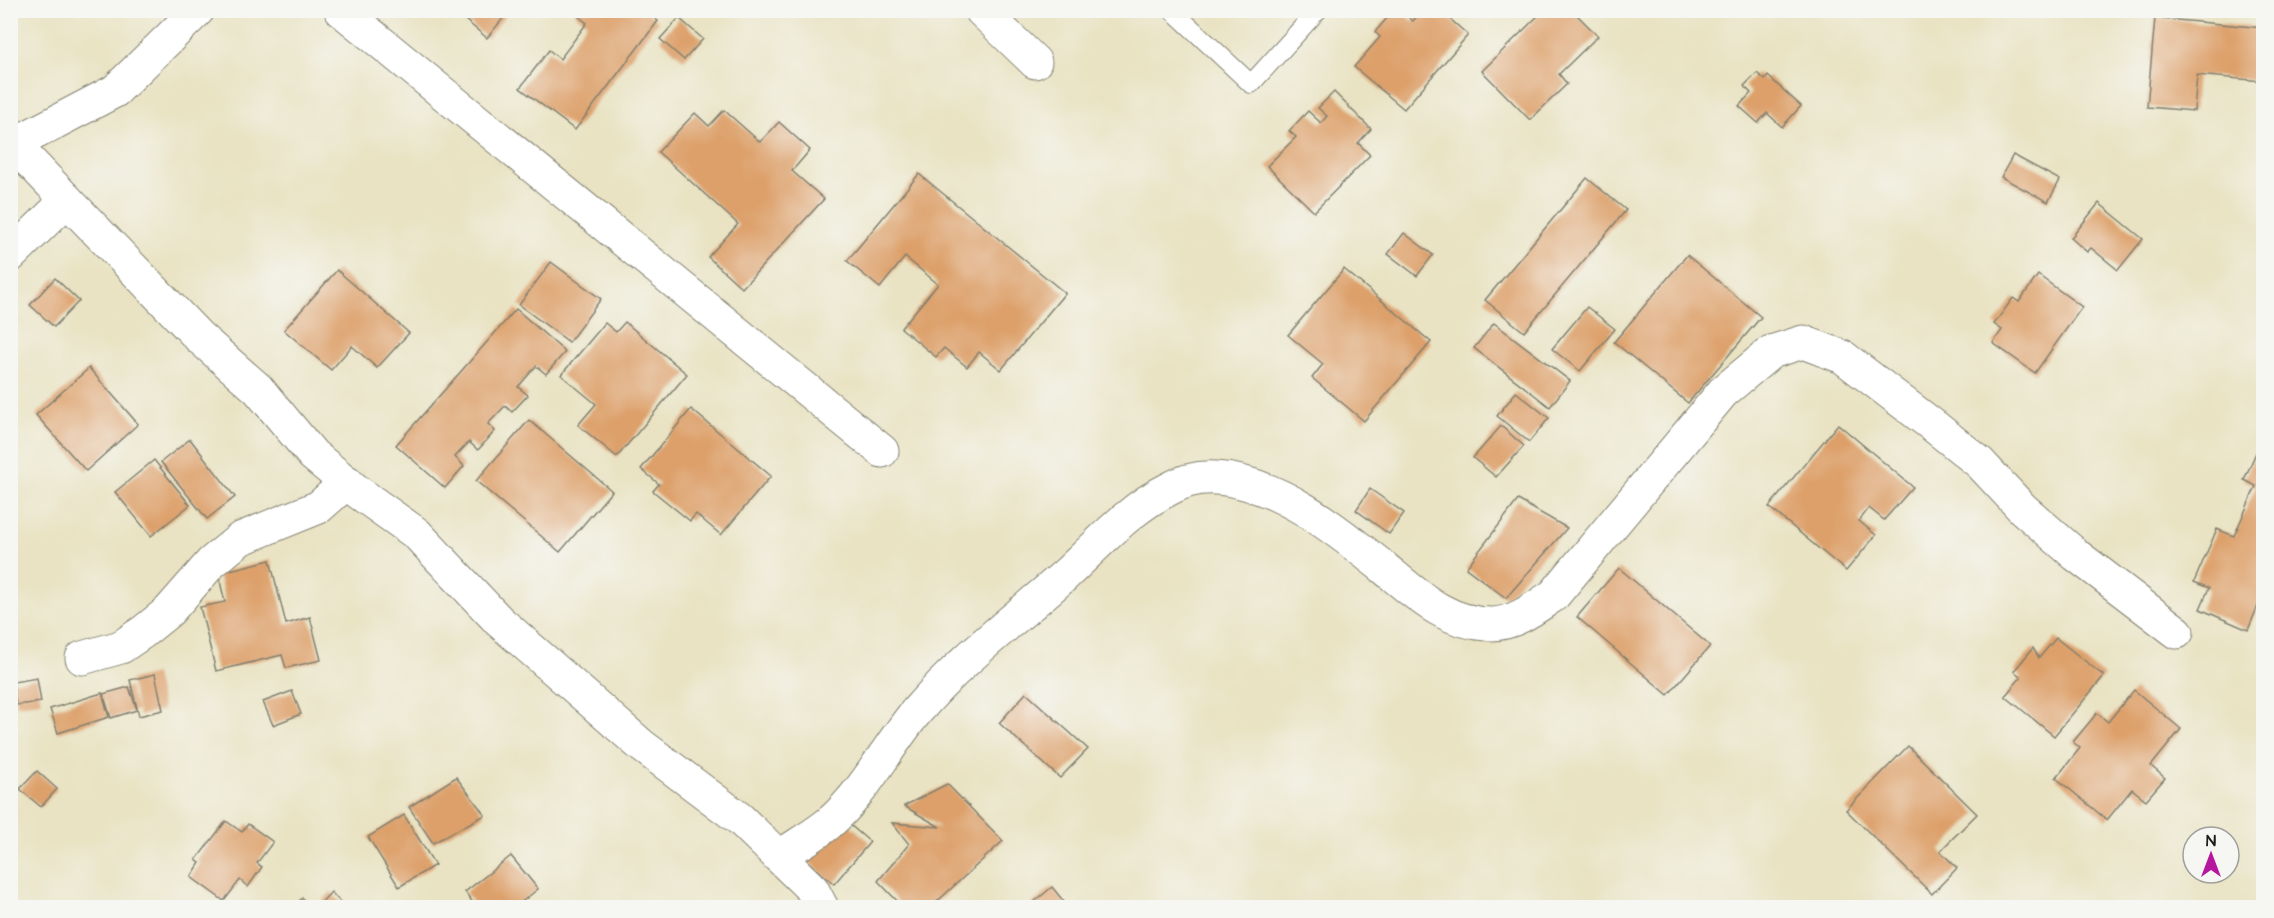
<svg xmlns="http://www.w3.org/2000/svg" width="2274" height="918" font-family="'Architects Daughter',sans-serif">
	<rect width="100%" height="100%" fill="#f6f6f2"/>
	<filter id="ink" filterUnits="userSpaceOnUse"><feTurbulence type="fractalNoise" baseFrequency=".0167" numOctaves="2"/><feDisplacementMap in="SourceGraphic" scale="12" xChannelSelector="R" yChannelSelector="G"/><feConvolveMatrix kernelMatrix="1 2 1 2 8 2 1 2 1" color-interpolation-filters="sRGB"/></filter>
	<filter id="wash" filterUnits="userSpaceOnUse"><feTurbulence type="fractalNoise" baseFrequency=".008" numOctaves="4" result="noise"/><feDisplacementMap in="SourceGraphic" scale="24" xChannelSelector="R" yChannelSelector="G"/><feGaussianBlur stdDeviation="1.35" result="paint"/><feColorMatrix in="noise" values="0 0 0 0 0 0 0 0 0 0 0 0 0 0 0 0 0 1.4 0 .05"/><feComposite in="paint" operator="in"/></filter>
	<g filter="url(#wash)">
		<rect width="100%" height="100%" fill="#e9e3c3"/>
		<g id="blocks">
			<g fill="#dda06a">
				<path d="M453 10H510L487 38Z"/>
				<path d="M579 10H645L658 21 575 130 520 88 549 50 560 59 587 23 575 14Z"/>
				<path d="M1394 10H1400L1413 21 1422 10H1440L1468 35 1404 109 1354 67 1380 37 1375 32Z"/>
				<path d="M1544 10H1572L1598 36 1559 74 1567 84 1530 120 1482 71Z"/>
				<path d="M679 18 703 39 684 60 660 39Z"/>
				<path d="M2155 18 2264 28V77L2262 81 2197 75 2194 111 2147 107Z"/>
				<path d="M1757 73 1765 80 1768 76 1801 106 1782 127 1767 113 1758 123 1739 106 1751 93 1744 86Z"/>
				<path d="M1334 92 1371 129 1358 143 1370 155 1314 212 1267 166 1296 137 1289 131 1308 111 1321 123 1327 116 1318 108Z"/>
				<path d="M724 110 760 142 779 122 810 150 792 171 824 199 742 288 708 257 738 224 658 152 695 113 709 126Z"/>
				<path d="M2013 155 2060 180 2048 202 2001 177Z"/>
				<path d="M919 174 1065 293 1001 370 979 352 967 367 944 348 936 357 901 328 938 284 905 257 880 288 847 261Z"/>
				<path d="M1587 178 1626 210 1524 332 1485 300Z"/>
				<path d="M2099 203 2143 239 2118 270 2091 248 2087 252 2071 238Z"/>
				<path d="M1404 233 1433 255 1417 276 1388 254Z"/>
				<path d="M1687 255 1761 317 1688 403 1614 342Z"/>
				<path d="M551 262 601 299 569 342 519 305Z"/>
				<path d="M1344 269 1431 342 1364 421 1312 378 1323 364 1288 335Z"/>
				<path d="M337 270 409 333 377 368 352 346 331 370 284 330Z"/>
				<path d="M2038 275 2082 307 2035 373 1993 343 2002 330 1994 324 2013 298 2019 302Z"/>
				<path d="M55 278 79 301 54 327 30 305Z"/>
				<path d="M1587 307 1615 329 1580 371 1552 349Z"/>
				<path d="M516 309 565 352 546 374 536 366 518 387 528 395 512 412 505 406 488 424 495 431 478 450 469 442 455 457 464 466 445 488 396 445Z"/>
				<path d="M625 322 687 374 617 457 578 425 596 404 561 375 605 323 616 332Z"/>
				<path d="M1494 323 1570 381 1550 407 1474 348Z"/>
				<path d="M89 368 138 424 86 471 36 415Z"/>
				<path d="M1516 392 1549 418 1529 442 1497 416Z"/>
				<path d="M691 409 771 476 721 535 696 514 690 521 653 491 659 484 641 469Z"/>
				<path d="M529 420 612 491 560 552 476 481Z"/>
				<path d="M1838 424 1913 487 1884 520 1869 508 1859 521 1876 535 1846 571 1769 507Z"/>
				<path d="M1501 426 1524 446 1496 477 1473 458Z"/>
				<path d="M190 439 235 497 207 519 161 462Z"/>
				<path d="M2259 446 2264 448V602L2260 601 2248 630 2200 609 2209 588 2194 582 2217 529 2234 536 2256 486 2244 480Z"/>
				<path d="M154 460 190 505 151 536 115 492Z"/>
				<path d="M1370 489 1404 513 1389 534 1356 510Z"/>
				<path d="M1518 500 1567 528 1506 598 1466 568Z"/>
				<path d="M270 560 286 624 310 617 321 660 286 668 282 655 216 671 200 607 225 602 218 573Z"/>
				<path d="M1619 568 1710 646 1668 695 1577 617Z"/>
				<path d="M2056 638 2104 676 2054 736 2005 696 2021 677 2014 671 2033 648 2039 658Z"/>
				<path d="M155 674 163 710 139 716 130 680Z"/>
				<path d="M37 678 41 702 16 705 13 682Z"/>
				<path d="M129 687 137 710 111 718 103 694Z"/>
				<path d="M2134 690 2181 729 2151 766 2165 778 2146 800 2132 789 2107 820 2056 778 2080 748 2073 742 2097 713 2108 722Z"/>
				<path d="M292 691 301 714 273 725 263 702Z"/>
				<path d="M102 693 109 717 58 733 50 709Z"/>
				<path d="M1026 693 1088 749 1060 778 999 723Z"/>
				<path d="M1908 746 1977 814 1940 851 1957 868 1932 894 1846 810Z"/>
				<path d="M37 771 57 789 41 807 20 789Z"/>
				<path d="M456 777 485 815 433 843 409 807Z"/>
				<path d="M947 784 1003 841 930 908H904L878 881 909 844 892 823 940 827 904 806Z"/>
				<path d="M404 815 435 865 399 887 368 837Z"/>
				<path d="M842 818 870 842 834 884 806 860Z"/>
				<path d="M226 821 242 832 248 824 273 842 257 863 262 867 248 887 240 880 224 901 191 877 200 863 196 860Z"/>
				<path d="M511 856 538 889 514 908H477L465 892Z"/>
				<path d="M1052 887 1069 908H1027Z"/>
				<path d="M331 892 346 908H316Z"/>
				<path d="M302 898 311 908H293Z"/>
			</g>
		</g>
	</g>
	<g filter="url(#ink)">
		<use href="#blocks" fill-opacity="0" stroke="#828070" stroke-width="1.5"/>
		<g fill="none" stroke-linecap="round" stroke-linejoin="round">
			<g stroke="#828070" stroke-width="20">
				<path id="service" d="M1172 10 1251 84 1318 10"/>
			</g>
			<g stroke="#828070" stroke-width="35">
				<g id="minor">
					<path d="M341 10 882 451"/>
					<path d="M981 10 1035 62"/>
					<path d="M10 141 199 337 258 389 313 455 358 492 417 534 499 621 641 745 740 819 812 889 822 908"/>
					<path d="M14 144 115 91 198 10"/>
					<path d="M10 256 67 200"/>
					<path d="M82 658 121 647 143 632 169 611 211 563 240 539 319 507 347 482"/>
					<path d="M779 857C795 846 813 836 828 824 864 794 886 748 916 712 959 661 1014 620 1064 576 1098 545 1127 510 1169 489 1183 481 1200 477 1216 478 1278 482 1337 530 1383 567 1416 594 1447 625 1493 624 1516 623 1536 607 1554 595L1723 392 1771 352 1803 342 1843 357 1935 427 1980 463 2022 508 2076 555 2177 632"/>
				</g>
			</g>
			<use href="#service" stroke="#fff" stroke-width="18"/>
			<use href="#minor" stroke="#fff" stroke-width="33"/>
		</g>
	</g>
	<rect width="2274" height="918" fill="none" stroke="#f6f6f2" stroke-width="36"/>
	<g transform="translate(2211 855)"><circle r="28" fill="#f6f6f2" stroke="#9f9f9c" stroke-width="1.5"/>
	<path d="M0-4.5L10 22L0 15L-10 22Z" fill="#b5179e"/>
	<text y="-9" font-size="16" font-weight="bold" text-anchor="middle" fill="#1c1c1c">N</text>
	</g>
</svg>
